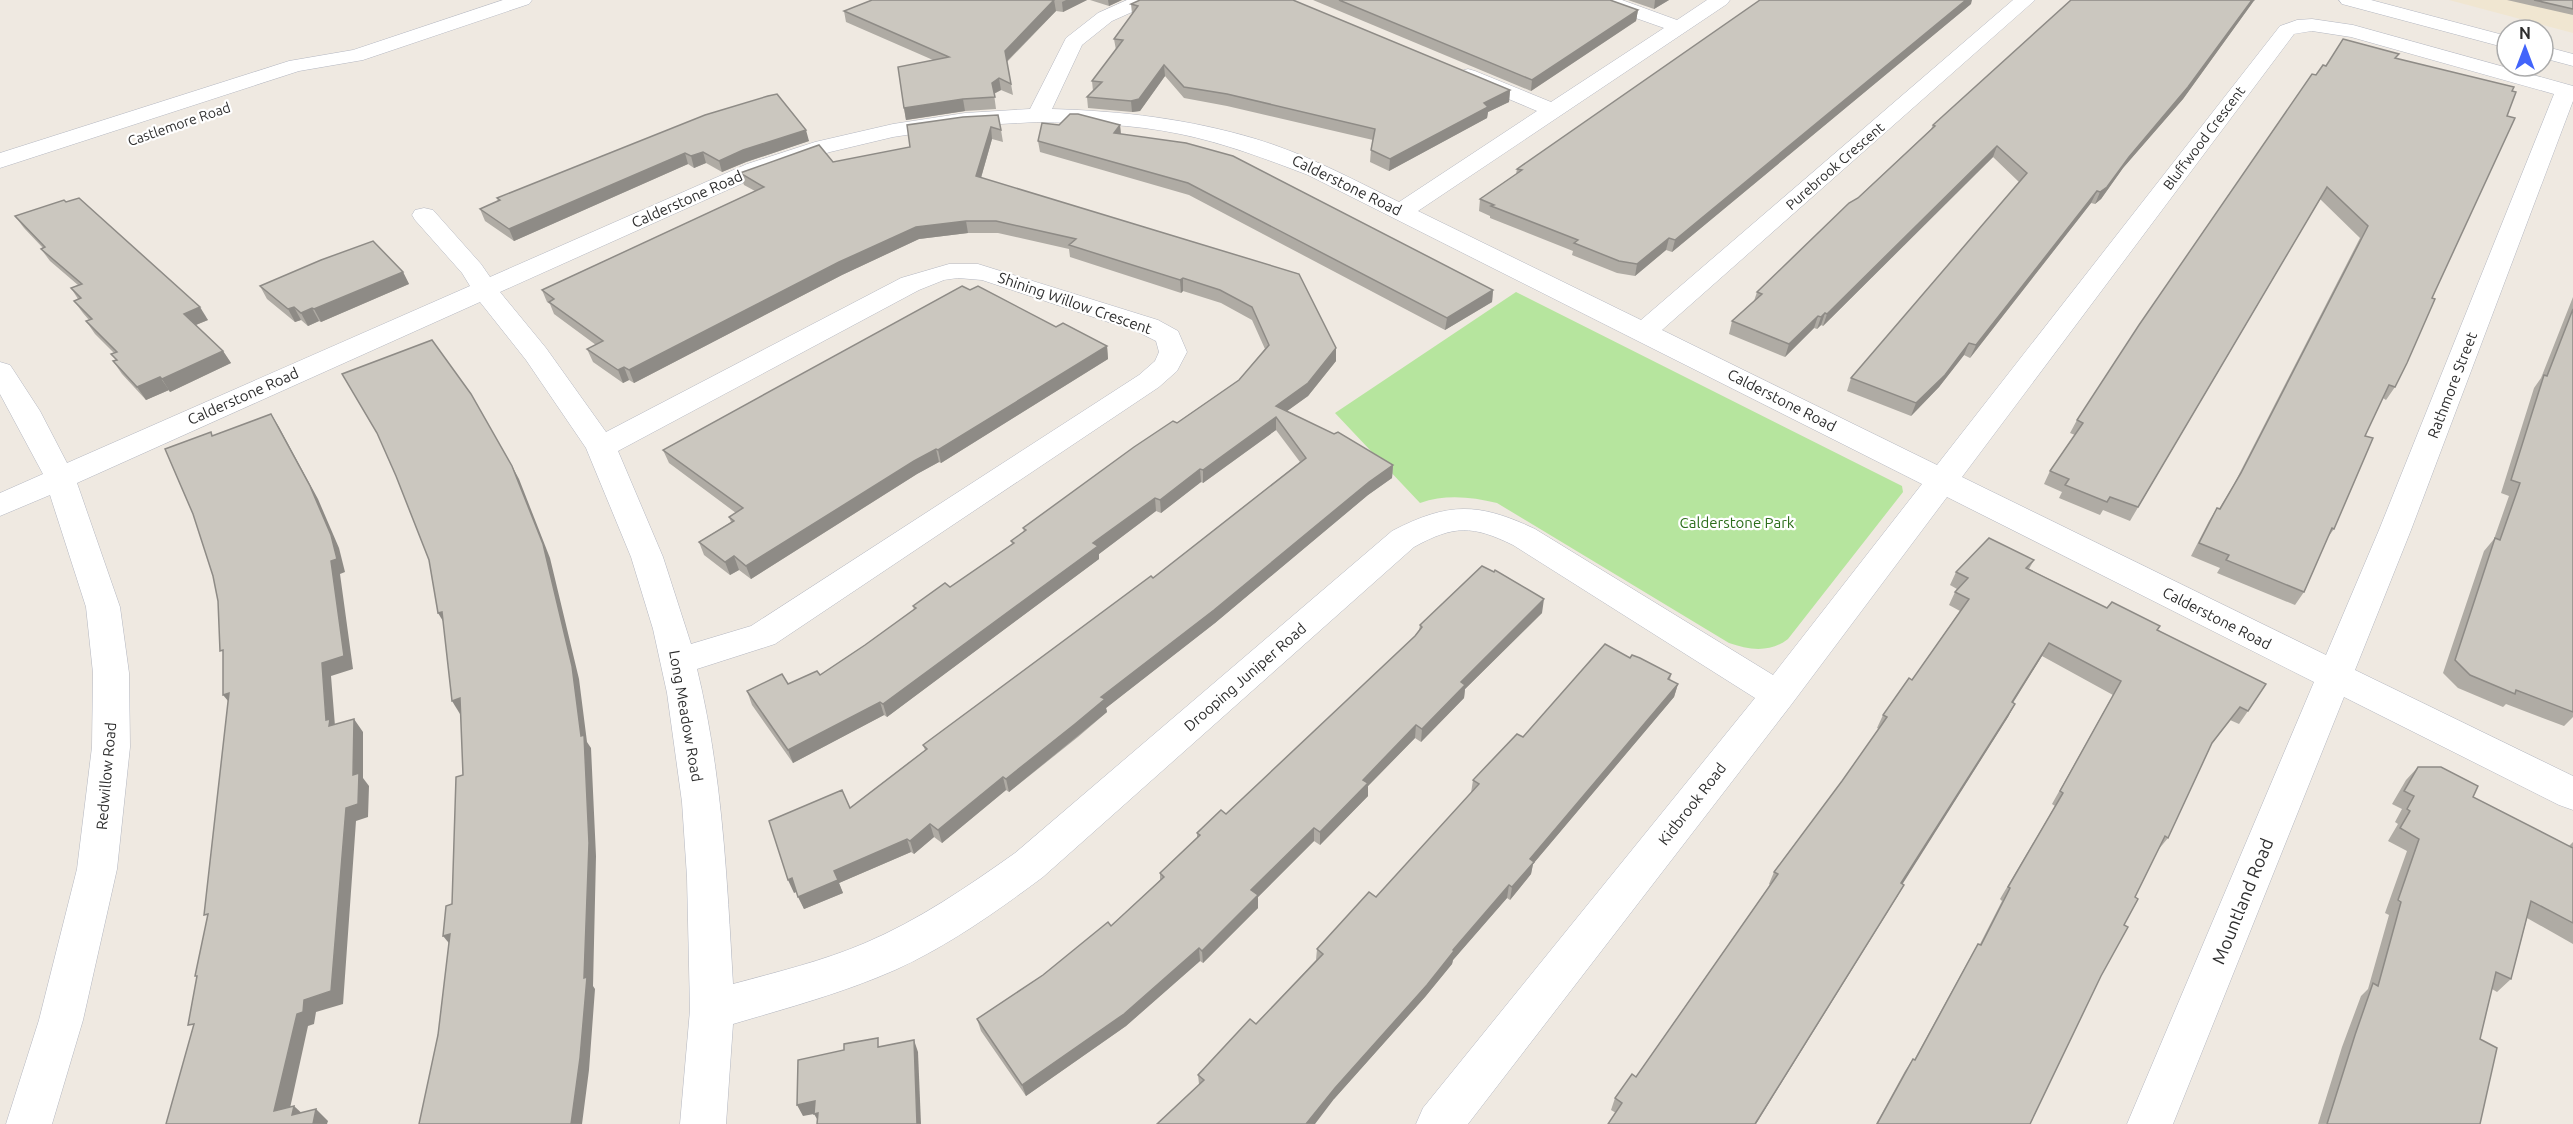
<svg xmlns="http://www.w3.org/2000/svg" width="2573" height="1124" font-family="Ubuntu,sans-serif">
	<rect width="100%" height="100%" fill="#efe9e1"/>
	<path fill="#f0e6d1" d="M2449 0H2573V33Z"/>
	<path fill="#b6e59e" d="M1516 292 1902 486 1903 492 1896 501 1788 639C1770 653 1749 650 1729 643L1497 503C1471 497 1446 494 1420 503L1335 413Z"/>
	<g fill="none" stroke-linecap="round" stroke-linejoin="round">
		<g stroke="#b4b7c1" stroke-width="1">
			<path id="street" d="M1127 0H1153L1150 4 1112 21 1082 45 1052 109C1122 111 1189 119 1256 139 1306 154 1352 179 1399 202L1537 111 1461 79 1457 75 1461 71 1468 69 1475 71 1551 102 1664 28 1596 4 1593 0H1622L1677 20 1707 0H1730L1727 4 1418 211 1641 320 2013 0H2035L1662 330 1937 465 2280 26 2297 20 2312 19 2353 25 2573 86V101L2411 530 2355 670 2573 776V810L2559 805 2344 697 2173 1124H2127L2314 682 1947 497 1791 705 1468 1124H1416L1423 1108 1755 698 1513 545C1472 525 1454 525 1414 547L1043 877C996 912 948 946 895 970 843 993 787 1008 733 1024L726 1124H680L690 1010 687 877 682 802 667 693 653 629 631 557 586 448 526 360 480 302 77 483 120 607 129 673 130 747 117 869 83 1020 52 1124H6L39 1020 77 869 92 747 93 673 86 607 50 495 0 516V493L43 474 0 394V362L10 365 14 371 40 411 67 463 470 286 462 273 415 220 412 215 415 210 424 208 433 210 481 264 490 277 747 164 815 142 893 124 965 113 1030 109 1066 38 1098 13ZM2312 31 2351 37 2554 94 2379 530 2326 655 1962 477 2294 34ZM1037 122C1084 123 1133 124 1180 134 1224 143 1266 159 1308 175L1922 484 1773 675 1535 529C1478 502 1448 502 1392 531L1015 853C967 887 919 920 865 943 823 961 777 972 733 984 727 878 722 772 697 669L775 644 1159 387 1177 371 1187 352 1178 331 1158 320 978 264H949L901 278 606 432 546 348 500 292 763 174 830 152 893 137 965 126ZM958 278 982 280 1138 332 1156 341 1159 352 1155 361 1139 375 751 626 691 644 663 557 618 451 919 290 944 280Z"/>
		</g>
		<g stroke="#b4b7c1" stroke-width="1">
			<g id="secondary">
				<path d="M503 0H532L529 4 363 60 299 71 0 168V153L289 61 353 50Z"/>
				<path d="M2339 0H2371L2507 36V48L2342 4Z"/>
				<path d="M2543 46 2573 54V66L2543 58Z"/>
			</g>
		</g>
		<use href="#street" fill="#fff" fill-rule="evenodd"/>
		<use href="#secondary" fill="#fff" fill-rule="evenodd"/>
	</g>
	<g fill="#afaba4">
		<path d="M872 0H1087L1063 12 1056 11 1007 62 1013 95 1001 90 994 94 996 109 965 111 906 120 904 108 933 60 846 22 844 11Z"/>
		<path d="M1090 0H1122L1109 6Z"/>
		<path d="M1313 0H1610L1638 10 1636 21 1531 91Z"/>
		<path d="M1628 0H1669L1654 9Z"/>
		<path d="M2507 0H2573V15Z"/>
		<path d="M2253 2 2183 99 2123 168 2101 199 2095 204 2091 203 1970 358 1964 355 1939 387 1911 416 1847 391 1851 378 2019 182 1993 157 1823 326 1821 325 1817 329 1814 328 1785 357 1729 334 1732 321 1754 301 1757 292 1931 129 1933 125Z"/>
		<path d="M1131 4 1510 90 1509 102 1488 112 1487 118 1389 171 1370 162 1371 150 1373 140 1227 106 1184 98 1165 76 1140 111 1132 112 1088 108 1087 97 1093 91 1092 81 1116 50 1114 39 1132 14Z"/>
		<path d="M1971 4 1672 252 1666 250 1635 276 1617 273 1572 255 1573 251 1490 218V216L1479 211 1480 199 1516 174 1517 169Z"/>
		<path d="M2397 58 2432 298 2395 387 2386 400 2383 398 2365 436 2334 529 2326 540 2304 592 2295 605 2217 573 2220 568 2191 556 2209 521 2217 508 2219 509 2233 486 2360 238 2320 199 2130 521 2103 510 2100 515 2059 498 2062 492 2044 484 2050 471 2075 435 2070 433 2077 420 2316 75 2326 66Z"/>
		<path d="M768 96 809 141 746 162 722 172 706 163 694 168 688 164 514 241 485 221 480 209 498 201 497 198Z"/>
		<path d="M963 117 1001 130 1003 142 992 139 981 178 1299 274 1336 348V361L1308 396 1287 411 1393 465 1392 478 1368 495 1215 623 1106 708 1107 712 1078 737 1009 792 1006 790 942 843 934 837 914 854 911 852 839 883 843 893 804 909 797 891 794 893 850 808 925 750 923 745 1153 578 1300 462 1276 430 1203 483 1201 482 1161 513 1156 511 1099 554V559L887 717 884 715 793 763 752 705 747 691 788 684 820 675 865 645 914 610 913 606 950 587 1012 544 1011 541 1024 532 1023 528 1239 380 1265 349 1252 320 1221 303 1183 291 1181 293 1070 257 1069 249 998 233H968L919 239 842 275 634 383 629 380 623 383 593 362 587 349 596 345 554 314 550 304 547 302 542 290 755 191 744 185 740 173 833 162 910 147Z"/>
		<path d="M1059 125H1120L1121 134 1493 290 1492 302 1445 330 1189 195 1040 152 1038 141Z"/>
		<path d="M15 216 208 320 196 325 223 351 231 363 170 392 169 390 146 400 122 374 113 361 116 360 111 354 114 353 95 334 86 321 89 320 83 313 74 301 78 299 71 288 78 285 50 261 41 249 43 248 24 228Z"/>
		<path d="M403 272 409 284 321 322 319 321 308 326 301 320 295 322 267 299 260 286Z"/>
		<path d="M970 290 1056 327 1107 346 1108 359 941 463 939 462 917 474 751 579 739 570 730 575 704 555 699 542 731 522 729 517 736 513 669 463 663 450Z"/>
		<path d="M2573 297V717L2564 726 2506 704 2503 707 2458 688 2443 673 2484 551 2494 539 2509 496 2501 493 2534 388 2541 378Z"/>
		<path d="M2034 560 2029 569 2107 608 2157 630 2248 711 2239 724 2230 720 2211 745 2168 838 2158 850 2135 897 2124 925 2101 976 2030 1124H1876L1905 1071 1913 1059 1914 1060 1971 956 1978 944H1980L2002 901 2000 899 2055 806 2052 804 2113 695 2042 656 2013 703 2015 704 2008 717 1902 884 1897 897 1616 1113 1611 1110 1615 1098 1636 1077 1770 885 1769 884 1774 872 1842 781 1879 729 1877 728 1883 715 1912 680 1960 611 1949 605 1955 592 1957 589 1950 585 1956 572Z"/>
		<path d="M1542 613 1465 689 1464 698 1421 742 1415 738 1368 786V796L1320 845 1314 841 1258 897V908L1203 963 1200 961 1126 1026 1026 1096 981 1031 977 1019 1043 975 1111 926 1160 880V873L1197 838V833L1226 814 1415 636 1419 630 1420 625Z"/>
		<path d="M1630 658 1671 674 1670 680 1678 684 1674 697 1533 864 1531 874 1510 900 1507 898 1453 960 1452 964 1425 997 1334 1099 1199 1084 1198 1075 1256 1024 1316 960 1317 949 1376 897 1471 793 1473 780 1523 737Z"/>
		<path d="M2418 767 2473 797 2569 846 2573 842V944L2527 918 2511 979 2497 992 2492 989 2480 1039V1124H2318L2342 1047 2361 996 2368 989 2389 915 2385 913 2407 851 2388 841 2398 824 2395 822 2402 809 2392 804 2406 780Z"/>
	</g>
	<g fill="#8e8b86">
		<path d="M1054 0 1056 11 1006 62 1005 51Z"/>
		<path d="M1066 0H1087L1063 12 1062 2Z"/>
		<path d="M1108 0H1122L1109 6Z"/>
		<path d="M1655 0H1669L1654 9Z"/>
		<path d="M1966 0H1972L1971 4 1672 252 1675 240Z"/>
		<path d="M2252 0H2255L2253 2 2183 99 2123 168 2101 199 2095 204 2100 192Z"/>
		<path d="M1638 10 1636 21 1531 91 1532 80Z"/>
		<path d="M1164 65 1165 76 1140 111 1132 112 1131 101Z"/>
		<path d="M999 78 1001 90 993 94 992 83Z"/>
		<path d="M1510 90 1509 102 1488 112 1487 118 1389 171 1390 159 1484 103Z"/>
		<path d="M963 99 965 111 906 120 904 108Z"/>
		<path d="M1120 125 1121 137 1114 133Z"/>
		<path d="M991 127 992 139 978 188 976 176Z"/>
		<path d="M806 130 809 141 746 162 722 172 719 161 743 150Z"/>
		<path d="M1997 146 1993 157 1823 326 1827 314Z"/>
		<path d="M703 152 706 163 694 168 691 156Z"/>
		<path d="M685 153 688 164 514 241 509 229Z"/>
		<path d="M2097 191 2091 203 1970 358 1976 345Z"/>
		<path d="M966 221 968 233 919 239 842 275 634 383 629 370 839 262 916 227Z"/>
		<path d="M1669 238 1666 250 1635 276 1637 264Z"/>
		<path d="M403 272 409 284 321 322 314 309Z"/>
		<path d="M1183 278V291L1181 293 1180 280Z"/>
		<path d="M1493 290 1492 302 1445 330 1447 318Z"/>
		<path d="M200 307 208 320 193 326 184 314Z"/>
		<path d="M294 307 301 320 295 322 288 309Z"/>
		<path d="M312 308 319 321 308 326 301 313Z"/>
		<path d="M1825 313 1821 325 1817 329 1821 317Z"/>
		<path d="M1818 316 1814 328 1785 357 1789 344Z"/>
		<path d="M1969 343 1964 355 1939 387 1911 416 1916 403Z"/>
		<path d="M1107 346 1108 359 941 463 938 450Z"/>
		<path d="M1336 348V361L1308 396 1276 419V406Z"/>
		<path d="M223 351 231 363 170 392 162 379Z"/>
		<path d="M624 367 629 380 623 383 618 370Z"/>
		<path d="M160 377 169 390 146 400 137 387Z"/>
		<path d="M271 414 279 427 318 499 339 548 345 572 340 574 353 669 331 676 335 726H329L326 720 322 663Z"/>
		<path d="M1276 417V430L1203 483V470Z"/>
		<path d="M936 449 939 462 917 474 751 579 746 566 914 461Z"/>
		<path d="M1393 465 1392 478 1368 495 1215 623 1106 708 1107 712 1009 792 1006 779 1101 697 1369 482Z"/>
		<path d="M512 466 519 479 550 558 579 679 587 742 591 748 596 856 593 986 595 989 589 1070 582 1124H571L584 978 581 736Z"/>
		<path d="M1200 469 1201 482 1161 513 1160 500Z"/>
		<path d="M1155 498 1156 511 1099 554V559L887 717 883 704 1093 543Z"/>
		<path d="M734 556 739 570 730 575 725 562Z"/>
		<path d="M1544 599 1542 613 1465 689 1464 698 1421 742 1422 729 1461 682Z"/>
		<path d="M442 612 446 626 438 613Z"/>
		<path d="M2049 643 2042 656 2005 715 2012 702Z"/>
		<path d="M1678 684 1674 697 1533 864 1531 874 1510 900 1512 887 1530 859Z"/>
		<path d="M229 693 234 708 223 695Z"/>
		<path d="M460 698V714L452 701Z"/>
		<path d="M880 702 884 715 793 763 788 750Z"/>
		<path d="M2015 704 2008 717 1895 896 1901 883Z"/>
		<path d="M354 719 363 732V778L369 786 368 817 356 821 343 1004 316 1012 314 1024 308 1026 287 1122 274 1111 297 1014 304 1000 353 775Z"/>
		<path d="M1416 725 1415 738 1368 786V796L1320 845V832L1363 780Z"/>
		<path d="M1003 777 1006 790 942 843 938 830Z"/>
		<path d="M930 824 934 837 914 854 910 841Z"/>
		<path d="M1314 828V841L1258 897V908L1203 963 1202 951 1251 890Z"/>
		<path d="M907 839 911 852 839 883 843 893 804 909 798 897 834 871Z"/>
		<path d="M792 878 798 891 794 893 788 880Z"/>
		<path d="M1509 885 1507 898 1453 960 1452 964 1425 997 1334 1099 1315 1124H1306L1335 1088Z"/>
		<path d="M1904 885 1897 897 1756 1124H1755Z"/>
		<path d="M450 934 453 948 443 936Z"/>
		<path d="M1199 948 1200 961 1126 1026 1026 1096 1022 1085Z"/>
		<path d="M914 1040 918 1052 921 1124H917Z"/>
		<path d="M815 1101 820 1124 814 1114 803 1116 797 1105Z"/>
		<path d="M294 1106 306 1117 292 1115Z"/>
		<path d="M316 1109 328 1121 327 1124H313Z"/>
	</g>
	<g fill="#cbc7bf" stroke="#8e8b86" stroke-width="1.5">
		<path d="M872 0H1054L1005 51 1011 84 999 78 992 83 995 97 963 99 904 108 898 67 949 57 844 11Z"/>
		<path d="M1140 0H1293L1510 90 1484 103 1488 107 1390 159 1371 150 1375 129 1227 94 1184 87 1164 65 1139 99 1131 101 1087 97 1102 82 1092 81 1123 40 1114 39 1138 6 1131 4Z"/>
		<path d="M1339 0H1610L1638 10 1532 80Z"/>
		<path d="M1760 0H1966L1675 240 1669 238 1637 264 1619 261 1574 243 1578 240 1491 206 1494 205 1480 199 1522 170 1517 169Z"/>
		<path d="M2071 0H2252L2188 87 2129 157 2107 187 2100 192 2097 191 1976 345 1969 343 1945 375 1916 403 1851 378 2027 173 1997 146 1827 314 1825 313 1821 317 1818 316 1789 344 1732 321 1762 294 1757 292 1849 203 1858 198 1935 126 1933 125Z"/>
		<path d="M2534 0H2573V9Z"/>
		<path d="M2343 39 2399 54 2395 58 2514 87 2512 91 2516 92 2507 116 2515 118 2432 298 2435 299 2407 363 2395 387 2389 385 2365 436 2373 438 2334 529 2332 528 2304 592 2226 560 2229 555 2199 543 2217 508 2220 509 2241 473 2368 226 2327 187 2138 507 2110 497 2107 502 2065 485 2069 479 2050 471 2083 423 2077 420 2139 325 2312 74 2316 75 2323 65 2326 66Z"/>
		<path d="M777 94 806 130 743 150 719 161 703 152 691 156 685 153 509 229 480 209 500 200 497 198 705 115 768 96Z"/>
		<path d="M1070 114H1078L1120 125 1114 133 1186 143 1233 156 1493 290 1447 318 1188 183 1038 141 1042 123 1059 125Z"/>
		<path d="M998 115 1001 130 991 127 976 176 1299 274 1336 348 1308 383 1276 406 1334 434 1338 432 1393 465 1369 482 1214 610 1101 697 1105 699 1075 724 1006 779 1003 777 938 830 930 824 910 841 907 839 834 871 838 880 798 897 792 878 788 880 769 821 842 790 850 808 927 749 923 745 1151 576 1153 578 1306 458 1276 417 1203 470 1200 469 1160 500 1155 498 1093 543 1098 546 883 704 880 702 788 750 747 691 782 674 788 684 817 671 820 675 865 645 916 608 913 606 945 583 950 587 1014 543 1011 541 1026 530 1023 528 1134 447 1173 421 1177 423 1239 380 1269 345 1252 307 1220 290 1183 278 1180 280 1069 245 1076 239 996 221H966L916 227 839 262 629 370 624 367 618 370 587 349 603 341 549 302 554 299 542 290 764 187 740 173 819 145 833 162 910 147 907 125 963 117Z"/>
		<path d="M79 198 200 307 184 314 223 351 162 379 160 377 137 387 113 361 117 360 111 354 117 352 86 321 92 319 74 301 81 298 71 288 82 284 41 249 45 247 15 216 64 200 66 202Z"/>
		<path d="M373 241 403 272 314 309 312 308 301 313 294 307 288 309 260 286 321 260Z"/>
		<path d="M962 286 970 290 978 286 1056 327 1063 323 1107 346 938 450 936 449 914 461 746 566 734 556 725 562 699 542 734 521 729 517 743 508 663 450Z"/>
		<path d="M2573 309V712L2516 690 2515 694 2470 675 2455 660 2495 538 2500 540 2520 483 2511 480 2544 375 2547 376Z"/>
		<path d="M432 340 471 394 512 466 543 544 572 666 581 736 584 735 589 843 584 978 587 977 580 1058 571 1124H419L438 1035 450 934 443 936 446 906 452 904 456 777 463 775 460 698 452 701 442 612 438 613 429 560 396 476 377 433 342 374Z"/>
		<path d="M271 414 310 486 331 535 337 559 331 561 344 656 322 663 326 720 330 719 329 726 354 719 353 775 359 773 358 804 346 808 331 991 304 1000 303 1012 297 1014 274 1111 294 1106 292 1115 316 1109 313 1124H166L194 1024 188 1025 197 976H195L208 914 204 915 229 693 223 695V650L220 651 218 601 213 576 193 514 165 449 211 432 212 436Z"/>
		<path d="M1989 538 2034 560 2026 568 2107 608 2112 602 2160 626 2157 630 2266 684 2248 711 2240 707 2212 743 2168 838 2165 836 2135 897 2138 899 2124 925 2128 927 2101 976 2030 1124H1877L1913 1059 1915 1060 1978 944 1981 945 2010 888 2008 887 2063 793 2060 791 2121 681 2049 643 2012 702 2015 704 1901 883 1904 885 1755 1124H1608L1622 1103 1615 1098 1632 1074 1636 1077 1778 874 1774 872 1842 781 1887 717 1883 715 1909 678 1912 680 1969 599 1955 592 1968 578 1956 572Z"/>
		<path d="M1482 566 1494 572 1495 570 1544 599 1461 682 1465 685 1422 729 1416 725 1363 780 1368 783 1320 832 1314 828 1251 890 1258 895 1202 951 1199 948 1124 1014 1022 1085 977 1019 1043 975 1108 922 1111 926 1164 877 1160 873 1200 835 1197 833 1221 810 1226 814 1415 636 1422 627 1420 625Z"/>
		<path d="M1605 644 1630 658 1632 655 1640 658 1671 674 1668 679 1678 684 1530 859 1534 862 1512 887 1509 885 1453 950 1454 951 1427 985 1335 1088 1306 1124H1157L1204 1080 1198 1075 1250 1019 1256 1024 1323 954 1317 949 1369 892 1376 897 1479 784 1473 780 1517 734 1523 737Z"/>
		<path d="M2418 767H2441L2478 786 2473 797 2573 848V923L2531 901 2511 979 2496 972 2480 1039 2497 1048 2480 1124H2327L2355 1035 2373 983 2378 986 2401 902 2398 900 2419 839 2400 828 2410 811 2407 809 2414 796 2404 791Z"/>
		<path d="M878 1038V1047L914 1040 917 1124H817L818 1113 814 1114 815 1101 797 1105 798 1060 844 1050V1044Z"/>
	</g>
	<g text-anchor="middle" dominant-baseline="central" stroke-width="4.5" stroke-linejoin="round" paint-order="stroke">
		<g font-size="14" fill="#2e2e2e" stroke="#fff">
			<text transform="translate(179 124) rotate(-19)">Castlemore Road</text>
			<text transform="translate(2204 138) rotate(-53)">Bluffwood Crescent</text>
			<text transform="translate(1835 166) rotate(-41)">Purebrook Crescent</text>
		</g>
		<g font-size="15" fill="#2e2e2e" stroke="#fff">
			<text transform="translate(1347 185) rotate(26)">Calderstone Road</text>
			<text transform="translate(687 199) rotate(-24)">Calderstone Road</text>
			<text transform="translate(1075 303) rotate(19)">Shining Willow Crescent</text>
			<text transform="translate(2452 385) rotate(-69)">Rathmore Street</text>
			<text transform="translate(243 396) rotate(-24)">Calderstone Road</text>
			<text transform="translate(1782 400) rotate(27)">Calderstone Road</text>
			<text transform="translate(2217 618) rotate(27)">Calderstone Road</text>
			<text transform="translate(1245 677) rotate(-41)">Drooping Juniper Road</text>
			<text transform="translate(686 716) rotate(80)">Long Meadow Road</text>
			<text transform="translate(106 776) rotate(-85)">Redwillow Road</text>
			<text transform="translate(1692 804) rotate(-52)">Kidbrook Road</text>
		</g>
		<g font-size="15" fill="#2c6e1b" stroke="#fff">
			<text x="1737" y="522">Calderstone Park</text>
		</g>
		<g font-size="18" fill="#2e2e2e" stroke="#fff">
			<text transform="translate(2242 901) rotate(-68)">Mountland Road</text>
		</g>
	</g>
	<g transform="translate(2525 48)"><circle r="28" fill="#ffffff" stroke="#ababab" stroke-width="1.5"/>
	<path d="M0-4.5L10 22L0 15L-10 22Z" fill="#4264fb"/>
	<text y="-9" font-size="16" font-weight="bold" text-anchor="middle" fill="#2e2e2e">N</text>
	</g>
</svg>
